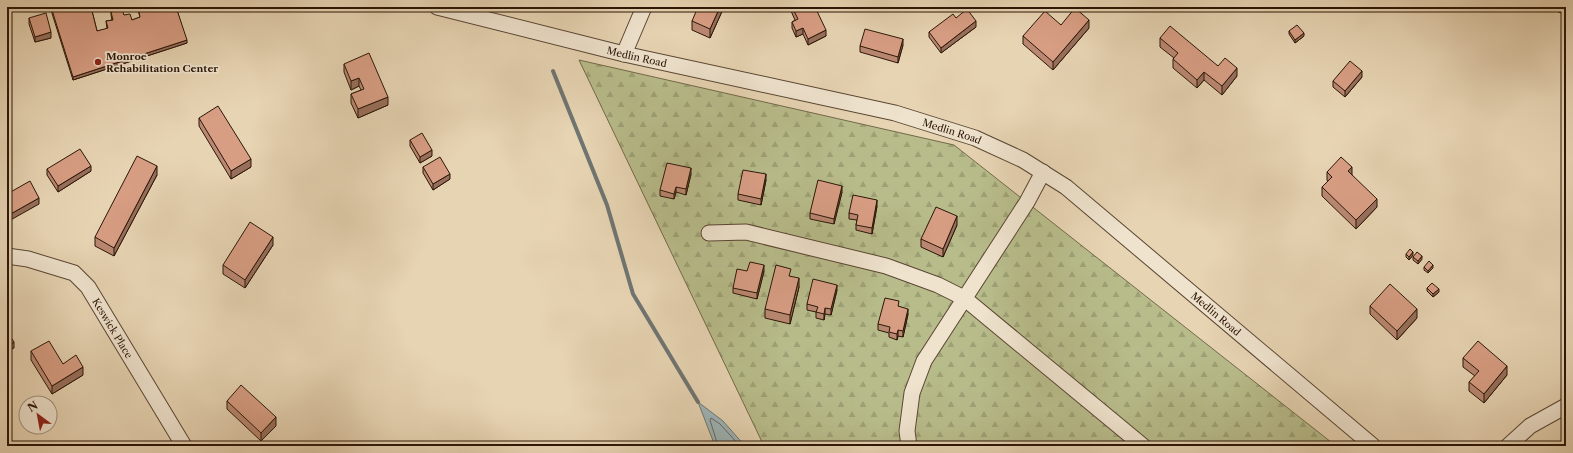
<svg xmlns="http://www.w3.org/2000/svg" width="1573" height="453" font-family="'Libre Caslon Text',serif">
	<defs>
		<pattern id="forest-firs" width="22" height="20" patternUnits="userSpaceOnUse"><rect width="22" height="20" fill="#b8bc8b"/><path d="M5 1l3.5 6h-7zM16 11l3.5 6h-7z" fill="#9ea176"/></pattern>
	</defs>
	<rect width="100%" height="100%" fill="#e7d4b3"/>
	<filter id="stains"><feTurbulence type="fractalNoise" baseFrequency=".005" numOctaves="4"/><feColorMatrix values="0 0 0 0 .2 0 0 0 0 .09 0 0 0 0 .02 0 0 0 .5 -.17"/></filter>
	<radialGradient id="worn" r=".72"><stop offset=".6" stop-color="#630" stop-opacity="0"/><stop offset="1" stop-color="#630" stop-opacity=".3"/></radialGradient>
	<path fill="url(#forest-firs)" stroke="#726949" d="M579 60 954 145 1336 446H764Z"/>
	<path fill="#9db5b9" stroke="#6f7572" d="M698 402 723 421 745 446H715Z"/>
	<g fill="none" stroke-linecap="round" stroke-linejoin="round">
		<path stroke="#646660" stroke-width="1" d="M718 446 710 420 711 418 720 424 740 446"/>
		<path stroke="#6f7572" stroke-width="4" d="M553 71 607 205 633 294 698 402"/>
		<g stroke="#5a4632" stroke-width="17">
			<g id="street">
				<path id="s1" d="M437 7 624 54 895 113 975 138 1023 160 1066 187 1373 446"/>
				<path d="M624 54 644 7"/>
				<path d="M709 233 746 232 886 266 938 285 964 298 1143 446"/>
				<path id="s2" d="M7 256 28 259 74 273 88 287 184 446"/>
				<path d="M909 446 907 431 912 393 924 361 1027 202 1043 172"/>
				<path d="M1508 446 1530 426 1566 406"/>
			</g>
		</g>
		<use href="#street" stroke="#efe3ce" stroke-width="15"/>
	</g>
	<g fill="#ba8872" stroke="#2b1607">
		<path d="M50 7H91L97 31 107 29 106 21 112 20 111 15V12L124 15 132 20 140 17 137 7H176L187 43 73 80Z"/>
		<path d="M724 7 710 38 692 30V21Z"/>
		<path d="M791 7H815L826 36 808 45 803 34 796 37 792 28V22L795 20 791 11Z"/>
		<path d="M1547 7H1563L1561 13Z"/>
		<path d="M29 18 51 38 35 42 29 24Z"/>
		<path d="M956 18 976 27 941 53 929 37V32Z"/>
		<path d="M1061 25 1089 28 1053 70 1023 44V36Z"/>
		<path d="M1289 31 1304 36 1295 43 1289 34Z"/>
		<path d="M1160 38 1218 66 1237 76 1222 95 1204 80 1197 88 1173 68V59L1174 58 1160 47Z"/>
		<path d="M903 45 898 63 860 52V46Z"/>
		<path d="M344 64 388 105 358 118 351 103V94L361 90 359 86 351 90 344 72Z"/>
		<path d="M1362 77 1345 97 1333 87V81Z"/>
		<path d="M199 118 251 167 231 179 199 126Z"/>
		<path d="M410 140 432 156 420 163 410 146Z"/>
		<path d="M423 167 450 179 433 190 423 173Z"/>
		<path d="M47 169 91 171 58 192 47 175Z"/>
		<path d="M1327 172 1352 175 1377 207 1356 229 1322 196V187L1328 182 1327 180Z"/>
		<path d="M691 174 686 195 676 192 674 199 660 196V190Z"/>
		<path d="M157 175 114 256 95 246V237Z"/>
		<path d="M766 180 761 205 738 200V194Z"/>
		<path d="M842 192 834 224 810 219V213Z"/>
		<path d="M877 206 872 234 856 230V225L857 220 849 219V213Z"/>
		<path d="M957 225 943 257 921 247V239Z"/>
		<path d="M273 245 245 288 223 274V265Z"/>
		<path d="M1406 254 1413 255 1409 260 1406 257Z"/>
		<path d="M1413 257 1422 259 1418 264 1413 260Z"/>
		<path d="M1424 267 1433 268 1428 273 1424 270Z"/>
		<path d="M747 271H764L757 299 733 293V288Z"/>
		<path d="M791 276 799 287 790 324 765 318V309Z"/>
		<path d="M1427 288 1439 292 1433 297 1427 291Z"/>
		<path d="M837 290 831 315 825 314 824 320 816 318V312L807 310V304Z"/>
		<path d="M899 306 908 314 903 337 898 336 897 340 889 337V333L878 330V324Z"/>
		<path d="M1370 306 1417 318 1397 340 1370 314Z"/>
		<path d="M31 351 63 364 83 375 52 394 31 360Z"/>
		<path d="M1463 358 1507 375 1484 403 1469 391V382L1475 376 1463 367Z"/>
		<path d="M227 401 276 426 261 441 227 409Z"/>
	</g>
	<g fill="#976f5c" stroke="#2b1607">
		<path d="M720 7H724L710 38V29Z"/>
		<path d="M1561 7H1563L1561 13Z"/>
		<path d="M1089 20V28L1053 70V62Z"/>
		<path d="M976 21V27L941 53V48Z"/>
		<path d="M803 28V34L796 37V31Z"/>
		<path d="M826 30V36L808 45V39Z"/>
		<path d="M51 32V38L35 42V37Z"/>
		<path d="M1304 33V36L1295 43V40Z"/>
		<path d="M903 39V45L898 63V57Z"/>
		<path d="M187 40V43L73 80V77Z"/>
		<path d="M1237 68V76L1222 95V86Z"/>
		<path d="M1362 71V77L1345 97V91Z"/>
		<path d="M1204 72V80L1197 88V80Z"/>
		<path d="M359 78V86L351 90V81Z"/>
		<path d="M388 97V105L358 118V109Z"/>
		<path d="M432 150V156L420 163V157Z"/>
		<path d="M251 159V167L231 179V171Z"/>
		<path d="M91 166V171L58 192V186Z"/>
		<path d="M157 166V175L114 256V248Z"/>
		<path d="M1352 167V175L1348 171Z"/>
		<path d="M691 168V174L686 195V189Z"/>
		<path d="M450 174V179L433 190V184Z"/>
		<path d="M766 174V180L761 205V199Z"/>
		<path d="M842 186V192L834 224V219Z"/>
		<path d="M676 187V192L674 199V194Z"/>
		<path d="M39 198V204L7 222V216Z"/>
		<path d="M1377 199V207L1356 229V220Z"/>
		<path d="M877 200V206L872 234V228Z"/>
		<path d="M957 216V225L943 257V249Z"/>
		<path d="M273 237V245L245 288V280Z"/>
		<path d="M1413 252V255L1409 260V257Z"/>
		<path d="M1422 256V259L1418 264V261Z"/>
		<path d="M764 265V271L757 299V293Z"/>
		<path d="M1433 265V268L1428 273V271Z"/>
		<path d="M799 278V287L790 324V315Z"/>
		<path d="M837 285V290L831 315V309Z"/>
		<path d="M1439 289V292L1433 297V294Z"/>
		<path d="M825 308V314L824 320V314Z"/>
		<path d="M908 309V314L903 337V331Z"/>
		<path d="M1417 309V318L1397 340V331Z"/>
		<path d="M898 330V336L897 340V334Z"/>
		<path d="M14 342V348L7 352V346Z"/>
		<path d="M1507 366V375L1484 403V394Z"/>
		<path d="M83 367V375L52 394V386Z"/>
		<path d="M276 417V426L261 441V433Z"/>
	</g>
	<g fill="#d89e84" stroke="#2b1607">
		<path d="M51 7H91L97 31 108 28 106 21 113 20 111 12 122 9 124 15 130 14 132 20 140 17 138 7H176L187 40 73 77Z"/>
		<path d="M698 7H720L710 29 692 21Z"/>
		<path d="M792 7H815L826 30 808 39 803 28 796 31 792 22 798 19Z"/>
		<path d="M1075 8 1089 20 1053 62 1023 36 1045 11 1061 25Z"/>
		<path d="M967 9 976 21 941 48 929 32 953 14 956 18Z"/>
		<path d="M46 13 51 32 35 37 29 18Z"/>
		<path d="M1297 25 1304 33 1295 40 1289 31Z"/>
		<path d="M1170 26 1218 66 1225 58 1237 68 1222 86 1204 72 1197 80 1173 59 1178 53 1160 38Z"/>
		<path d="M865 29 903 39 898 57 860 46Z"/>
		<path d="M369 53 388 97 358 109 351 94 364 89 359 78 351 81 344 64Z"/>
		<path d="M1350 61 1362 71 1345 91 1333 81Z"/>
		<path d="M218 106 251 159 231 171 199 118Z"/>
		<path d="M422 133 432 150 420 157 410 140Z"/>
		<path d="M80 149 91 166 58 186 47 169Z"/>
		<path d="M137 156 157 166 114 248 95 237Z"/>
		<path d="M440 157 450 174 433 184 423 167Z"/>
		<path d="M1341 157 1352 167 1348 171 1377 199 1356 220 1322 187 1332 177 1327 172Z"/>
		<path d="M667 163 691 168 686 189 676 187 674 194 660 190Z"/>
		<path d="M743 170 766 174 761 199 738 194Z"/>
		<path d="M818 180 842 186 834 219 810 213Z"/>
		<path d="M30 181 39 198 7 216V194Z"/>
		<path d="M853 195 877 200 872 228 856 225 858 215 849 213Z"/>
		<path d="M936 207 957 216 943 249 921 239Z"/>
		<path d="M250 222 273 237 245 280 223 265Z"/>
		<path d="M1410 249 1413 252 1409 257 1406 254Z"/>
		<path d="M1417 252 1422 256 1418 261 1413 257Z"/>
		<path d="M1429 261 1433 265 1428 271 1424 267Z"/>
		<path d="M750 262 764 265 757 293 733 288 737 269 747 271Z"/>
		<path d="M776 265 791 269 789 276 799 278 790 315 765 309Z"/>
		<path d="M813 279 837 285 831 309 825 308 824 314 816 312 818 307 807 304Z"/>
		<path d="M1432 283 1439 289 1433 294 1427 288Z"/>
		<path d="M1390 284 1417 309 1397 331 1370 306Z"/>
		<path d="M885 298 899 301 898 306 908 309 903 331 898 330 897 334 889 332 890 327 878 324Z"/>
		<path d="M7 331 14 342 7 346Z"/>
		<path d="M49 341 63 364 76 355 83 367 52 386 31 351Z"/>
		<path d="M1478 341 1507 366 1484 394 1469 382 1479 371 1463 358Z"/>
		<path d="M241 385 276 417 261 433 227 401Z"/>
	</g>
	<circle fill="#8f2418" stroke="#efe3ce" stroke-width="1.5" cx="98" cy="62" r="4"/>
	<g text-anchor="middle" dominant-baseline="central" stroke-width="3.5" stroke-linejoin="round" paint-order="stroke">
		<g font-size="10" font-weight="bold" fill="#2b1607" stroke="#efe3ce" text-anchor="start">
			<text x="106" y="56">Monroe<tspan x="106" dy="12">Rehabilitation Center</tspan></text>
		</g>
		<g font-size="10" fill="#2b1607" stroke="#efe3ce">
			<text stroke="none"><textPath href="#s1" startOffset="206">Medlin Road</textPath></text>
			<text stroke="none"><textPath href="#s1" startOffset="530">Medlin Road</textPath></text>
			<text stroke="none"><textPath href="#s1" startOffset="854">Medlin Road</textPath></text>
			<text stroke="none"><textPath href="#s2" startOffset="137">Keswick Place</textPath></text>
		</g>
	</g>
	<rect width="1573" height="453" fill="none" stroke="#e7d4b3" stroke-width="24"/>
	<rect x="8" y="8" width="1557" height="437" fill="none" stroke="#2b1607" stroke-width="2"/>
	<rect x="12" y="12" width="1549" height="429" fill="none" stroke="#2b1607"/>
	<g transform="translate(38 415) rotate(328)"><circle r="19" fill="#efe3ce" stroke="#a1917e"/>
	<path d="M0-3L7 15L0 10L-7 15Z" fill="#8f2418"/>
	<text y="-6" font-size="11" font-weight="bold" text-anchor="middle" fill="#2b1607">N</text>
	</g>
	<rect width="100%" height="100%" filter="url(#stains)"/>
	<rect width="100%" height="100%" fill="url(#worn)"/>
</svg>
